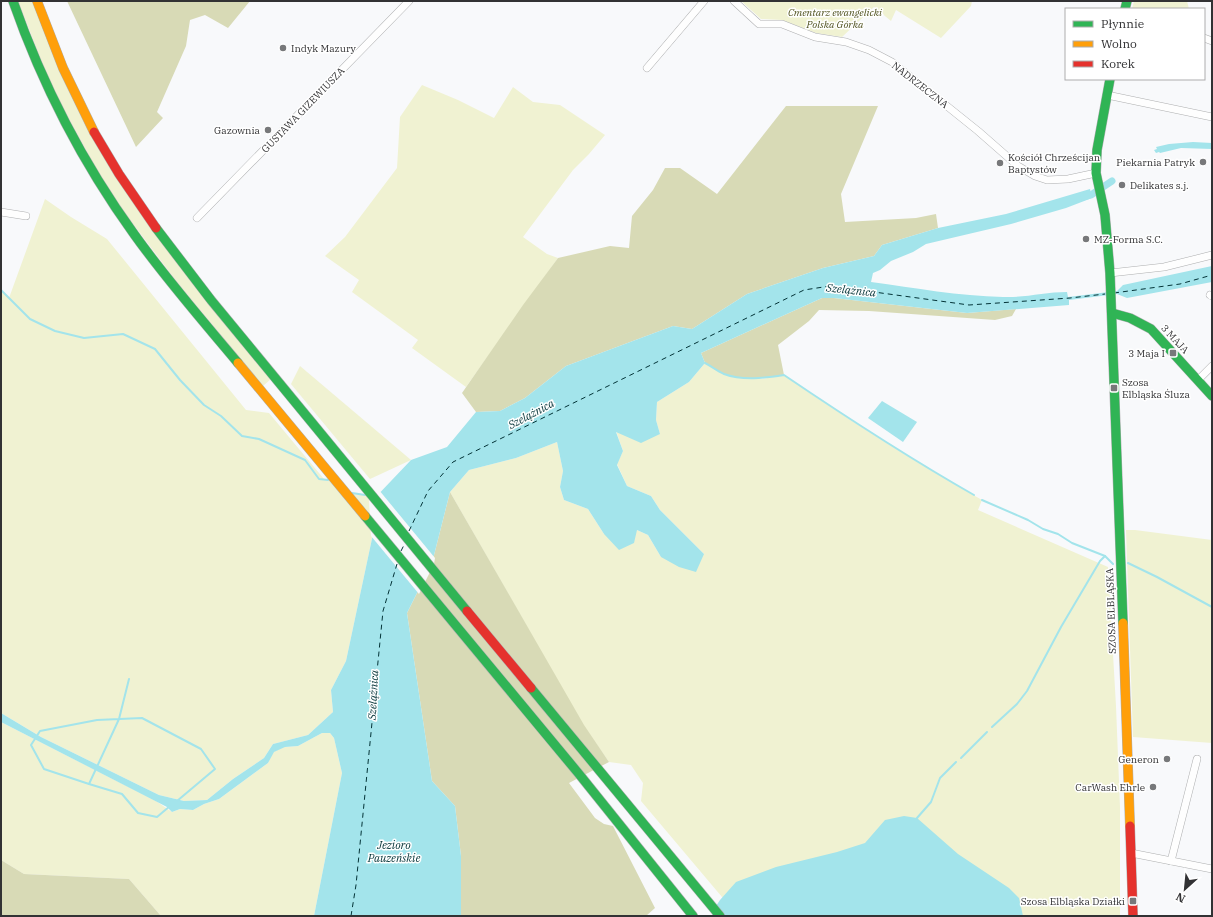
<svg xmlns="http://www.w3.org/2000/svg" width="1213" height="917" font-family="'IBM Plex Serif',serif">
	<rect width="100%" height="100%" fill="#f8f9fb"/>
	<g fill="#f0f2d2">
		<path d="M18 1H33L81 116 271 379 263 386 177 282 109 192 52 88Z"/>
		<path d="M741 1H972L971 6 941 38 896 10 891 21 874 7 842 37 816 33 782 20 761 19Z"/>
		<path d="M1134 1H1187L1189 9H1132Z"/>
		<path d="M422 85 458 100 494 118 513 87 533 102 560 105 605 135 589 154 573 170 523 237 547 254 558 258 466 387 412 348 418 340 352 292 359 280 325 256 345 237 397 168 400 117Z"/>
		<path d="M45 199 71 217 107 239 246 410 269 413 324 479 330 480 343 491 376 497 373 534 346 661 331 690 333 712 308 735 273 744 264 758 233 779 207 800 184 801 159 795 41 737 1 713V290L9 298Z"/>
		<path d="M705 363 724 374 762 379 784 375C848 420 914 461 982 500L978 510 1108 567 1116 706 1120 807V916H738L641 801 643 783 631 765 609 762 583 725 450 492 469 470 516 458 557 442 563 471 560 487 564 500 588 509 604 534 637 530 648 535 661 557 704 554 660 510 651 496 627 486 617 464 623 451 616 431 660 434 656 420 657 402 689 382Z"/>
		<path d="M300 366 411 460 370 479 291 384Z"/>
		<path d="M1126 530H1135L1212 540V743L1133 737Z"/>
		<path d="M1 722 156 801 172 812 180 809 193 810 204 804 219 799 268 763 273 752 284 747 298 746 322 733H330L334 738 342 773 314 916H161L129 879 24 874 1 860Z"/>
	</g>
	<g fill="#d8dab6">
		<path d="M67 1H250L228 28 205 15 190 20 186 46 157 112 163 118 136 147Z"/>
		<path d="M786 106H878L841 194 845 222 916 218 936 214 938 228 882 245 874 256 823 268 747 294 692 329 673 326 566 366 525 398 500 411 476 412 462 393 523 305 558 258 610 246 629 248 632 216 653 190 665 168H680L717 194Z"/>
		<path d="M822 298H834L967 313 1016 309 1012 316 995 320 869 311 819 310 809 321 778 345 784 375C765 378 743 381 724 374 717 371 711 366 705 363L701 353Z"/>
		<path d="M450 492 584 725 609 762 569 783 595 818 604 824 613 826 655 908 646 916H461V856L455 806 432 781 407 613 432 563Z"/>
		<path d="M1 860 24 874 129 879 161 916H1Z"/>
	</g>
	<g fill="#a3e4eb">
		<path d="M1193 142 1212 143V149L1181 148 1160 153 1159 152 1156 153 1154 150 1157 149 1156 147 1169 144Z"/>
		<path d="M1090 189 1092 198 1066 208 1011 224 926 244 913 252 891 261 880 270 873 273 871 282C915 288 959 296 1003 297 1024 298 1045 292 1067 292L1068 297 1117 291 1123 285 1212 266V282L1127 298 1117 294 1069 300V305L967 313 834 298H822L701 353 705 363 689 382 657 402 656 420 660 434 641 443 616 432 623 451 617 465 627 486 651 496 660 510 704 554 696 572 679 567 661 557 648 535 637 530 634 543 619 550 604 534 588 509 564 500 560 487 563 471 557 442 516 458 469 470 450 492 432 563 407 613 432 781 455 806 461 856V916H314L342 773 334 738 330 733H322L298 746 285 747 274 752 268 763 219 799 204 804 193 810 180 809 172 812 167 807 1 722V713L41 737 159 795 184 801 207 800 233 779 264 758 273 744 308 735 333 712 331 690 346 661 373 534 371 502 411 460 447 447 476 412 500 411 525 398 566 366 673 326 692 329 747 294 823 268 874 256 882 245 938 228 1006 214Z"/>
		<path d="M882 401 917 422 903 442 868 418Z"/>
		<path d="M904 816 917 818 958 854 1009 888 1019 898 1023 916H712V912L720 900 736 882 776 867 837 852 865 843 885 820Z"/>
	</g>
	<path fill="#f8f9fb" d="M379 490 435 558 434 564 419 594 371 536 369 501Z"/>
	<g fill="none" stroke-linecap="round" stroke-linejoin="round">
		<g stroke="#a3e4eb" stroke-width="2">
			<path d="M1 290 30 319 55 331 84 338 123 334 155 349 180 380 204 405 221 416 242 436 259 439 305 460 319 479 328 480"/>
			<path d="M705 363C711 366 717 371 724 374 743 381 765 378 784 375 846 417 909 458 974 495"/>
			<path d="M352 493 365 495"/>
			<path d="M982 500 1028 520 1043 529 1058 534 1072 543 1105 556 1113 564"/>
			<path d="M1128 563 1157 577 1212 607"/>
			<path d="M129 679 119 719 89 784 44 769 31 745 40 731 97 720 142 718 201 749 215 769 177 801"/>
			<path d="M992 727 1017 704 1027 691 1061 627 1100 561 1105 556"/>
			<path d="M961 758 987 732"/>
			<path d="M89 784 122 794 138 813 157 817 170 806"/>
			<path d="M917 818 931 802 940 778 956 762"/>
		</g>
		<path stroke="#a3e4eb" stroke-width="7" d="M1084 197 1091 195 1112 181"/>
		<g stroke="#033337" stroke-width="1" stroke-dasharray="5 4" stroke-linecap="butt">
			<path d="M1114 293 1180 284 1212 275"/>
			<path d="M409 531 428 491 453 462 804 290 830 286 969 305 1070 298 1105 294"/>
			<path d="M401 551 404 545"/>
			<path d="M351 916 356 885 383 611 397 564"/>
		</g>
		<g stroke="#aeafb0" stroke-width="8">
			<g id="street">
				<path d="M734 1 759 24H782L815 37 846 42 869 50 892 62 978 131 1018 166 1035 176 1047 180 1068 179 1096 173"/>
				<path d="M1204 38 1212 41"/>
				<path d="M647 68 704 1"/>
				<path d="M1107 95 1212 117"/>
				<path d="M1 212 26 216"/>
				<path d="M197 218 409 1"/>
				<path d="M1110 273 1164 267 1212 255"/>
				<path d="M1210 295 1212 296"/>
				<path d="M1198 380 1212 366"/>
				<path d="M1131 853 1212 869"/>
				<path d="M1171 861 1197 759"/>
			</g>
		</g>
		<g stroke="#aeafb0" stroke-width="10">
			<g id="fast">
				<path d="M13 1C42 84 82 162 134 234 166 279 203 321 238 363"/>
				<path d="M1125 9 1127 1"/>
				<path d="M1110 79 1097 150 1096 173 1105 215 1110 273 1123 623"/>
				<path d="M156 228 211 300 467 611"/>
				<path d="M1112 313 1130 318 1151 329 1212 396"/>
				<path d="M365 516 579 774 693 916"/>
				<path d="M531 688 720 916"/>
			</g>
		</g>
		<g stroke="#aeafb0" stroke-width="10">
			<g id="slow">
				<path d="M37 1 63 68 94 132"/>
				<path d="M238 363 365 516"/>
				<path d="M1123 623 1130 826"/>
			</g>
		</g>
		<g stroke="#aeafb0" stroke-width="10">
			<g id="jam">
				<path d="M94 132 119 174 156 228"/>
				<path d="M467 611 531 688"/>
				<path d="M1130 826 1133 916"/>
			</g>
		</g>
		<use href="#street" stroke="#fefefe" stroke-width="7"/>
		<use href="#fast" stroke="#30b455" stroke-width="9"/>
		<use href="#slow" stroke="#ff9f0a" stroke-width="9"/>
		<use href="#jam" stroke="#e5322d" stroke-width="9"/>
	</g>
	<g fill="#77787a" stroke="#fff" stroke-width="1.5">
		<circle cx="283" cy="48" r="4"/>
		<circle cx="268" cy="130" r="4"/>
		<circle cx="1203" cy="162" r="4"/>
		<circle cx="1000" cy="163" r="4"/>
		<circle cx="1122" cy="185" r="4"/>
		<circle cx="1086" cy="239" r="4"/>
		<rect x="1169" y="349" width="8" height="8" rx="2"/>
		<rect x="1110" y="384" width="8" height="8" rx="2"/>
		<circle cx="1167" cy="759" r="4"/>
		<circle cx="1153" cy="787" r="4"/>
		<rect x="1129" y="897" width="8" height="8" rx="2"/>
	</g>
	<g text-anchor="middle" dominant-baseline="central" stroke-width="3" stroke-linejoin="round" paint-order="stroke">
		<g font-size="10" font-style="italic" fill="#50521f" stroke="#fff">
			<text x="835" y="12">Cmentarz ewangelicki<tspan x="835" dy="12">Polska Górka</tspan></text>
		</g>
		<g font-size="10" fill="#323234" stroke="#fff" text-anchor="end">
			<text x="291" y="48" text-anchor="start">Indyk Mazury</text>
			<text x="260" y="130">Gazownia</text>
			<text x="1008" y="157" text-anchor="start">Kościół Chrześcijan<tspan x="1008" dy="12">Baptystów</tspan></text>
			<text x="1195" y="162">Piekarnia Patryk</text>
			<text x="1130" y="185" text-anchor="start">Delikates s.j.</text>
			<text x="1094" y="239" text-anchor="start">MZ-Forma S.C.</text>
			<text x="1165" y="353">3 Maja I</text>
			<text x="1122" y="382" text-anchor="start">Szosa<tspan x="1122" dy="12">Elbląska Śluza</tspan></text>
			<text x="1159" y="759">Generon</text>
			<text x="1145" y="787">CarWash Ehrle</text>
			<text x="1125" y="901">Szosa Elbląska Działki</text>
		</g>
		<g font-size="10" fill="#323234" stroke="#fff">
			<text transform="translate(920 85) rotate(38)">NADRZECZNA</text>
			<text transform="translate(303 110) rotate(-46)">GUSTAWA GIZEWIUSZA</text>
			<text transform="translate(1175 339) rotate(47)">3 MAJA</text>
			<text transform="translate(1111 611) rotate(-92)">SZOSA ELBLĄSKA</text>
		</g>
		<g font-size="11" font-style="italic" fill="#033337" stroke="#fff">
			<text transform="translate(851 290) rotate(6)">Szelążnica</text>
			<text transform="translate(531 414) rotate(-28)">Szelążnica</text>
			<text transform="translate(373 695) rotate(-87)">Szelążnica</text>
			<text x="394" y="845">Jezioro<tspan x="394" dy="13">Pauzeńskie</tspan></text>
		</g>
	</g>
	<rect width="1213" height="917" fill="none" stroke="#323234" stroke-width="4"/>
	<rect x="1065" y="8" width="140" height="72" fill="#ffffff" stroke="#adadae"/>
	<rect x="1073" y="21" width="20" height="6" fill="#30b455" stroke="#adadae"/>
	<text x="1101" y="28" font-size="12" fill="#323234">Płynnie</text>
	<rect x="1073" y="41" width="20" height="6" fill="#ff9f0a" stroke="#adadae"/>
	<text x="1101" y="48" font-size="12" fill="#323234">Wolno</text>
	<rect x="1073" y="61" width="20" height="6" fill="#e5322d" stroke="#adadae"/>
	<text x="1101" y="68" font-size="12" fill="#323234">Korek</text>
	<g transform="translate(1185 889) rotate(207)" stroke="#ffffff" stroke-width="3" paint-order="stroke">
	<path d="M0-3L7 15L0 10L-7 15Z" fill="#323234"/>
	<text y="-6" font-size="11" font-weight="bold" text-anchor="middle" fill="#323234">N</text>
	</g>
</svg>
